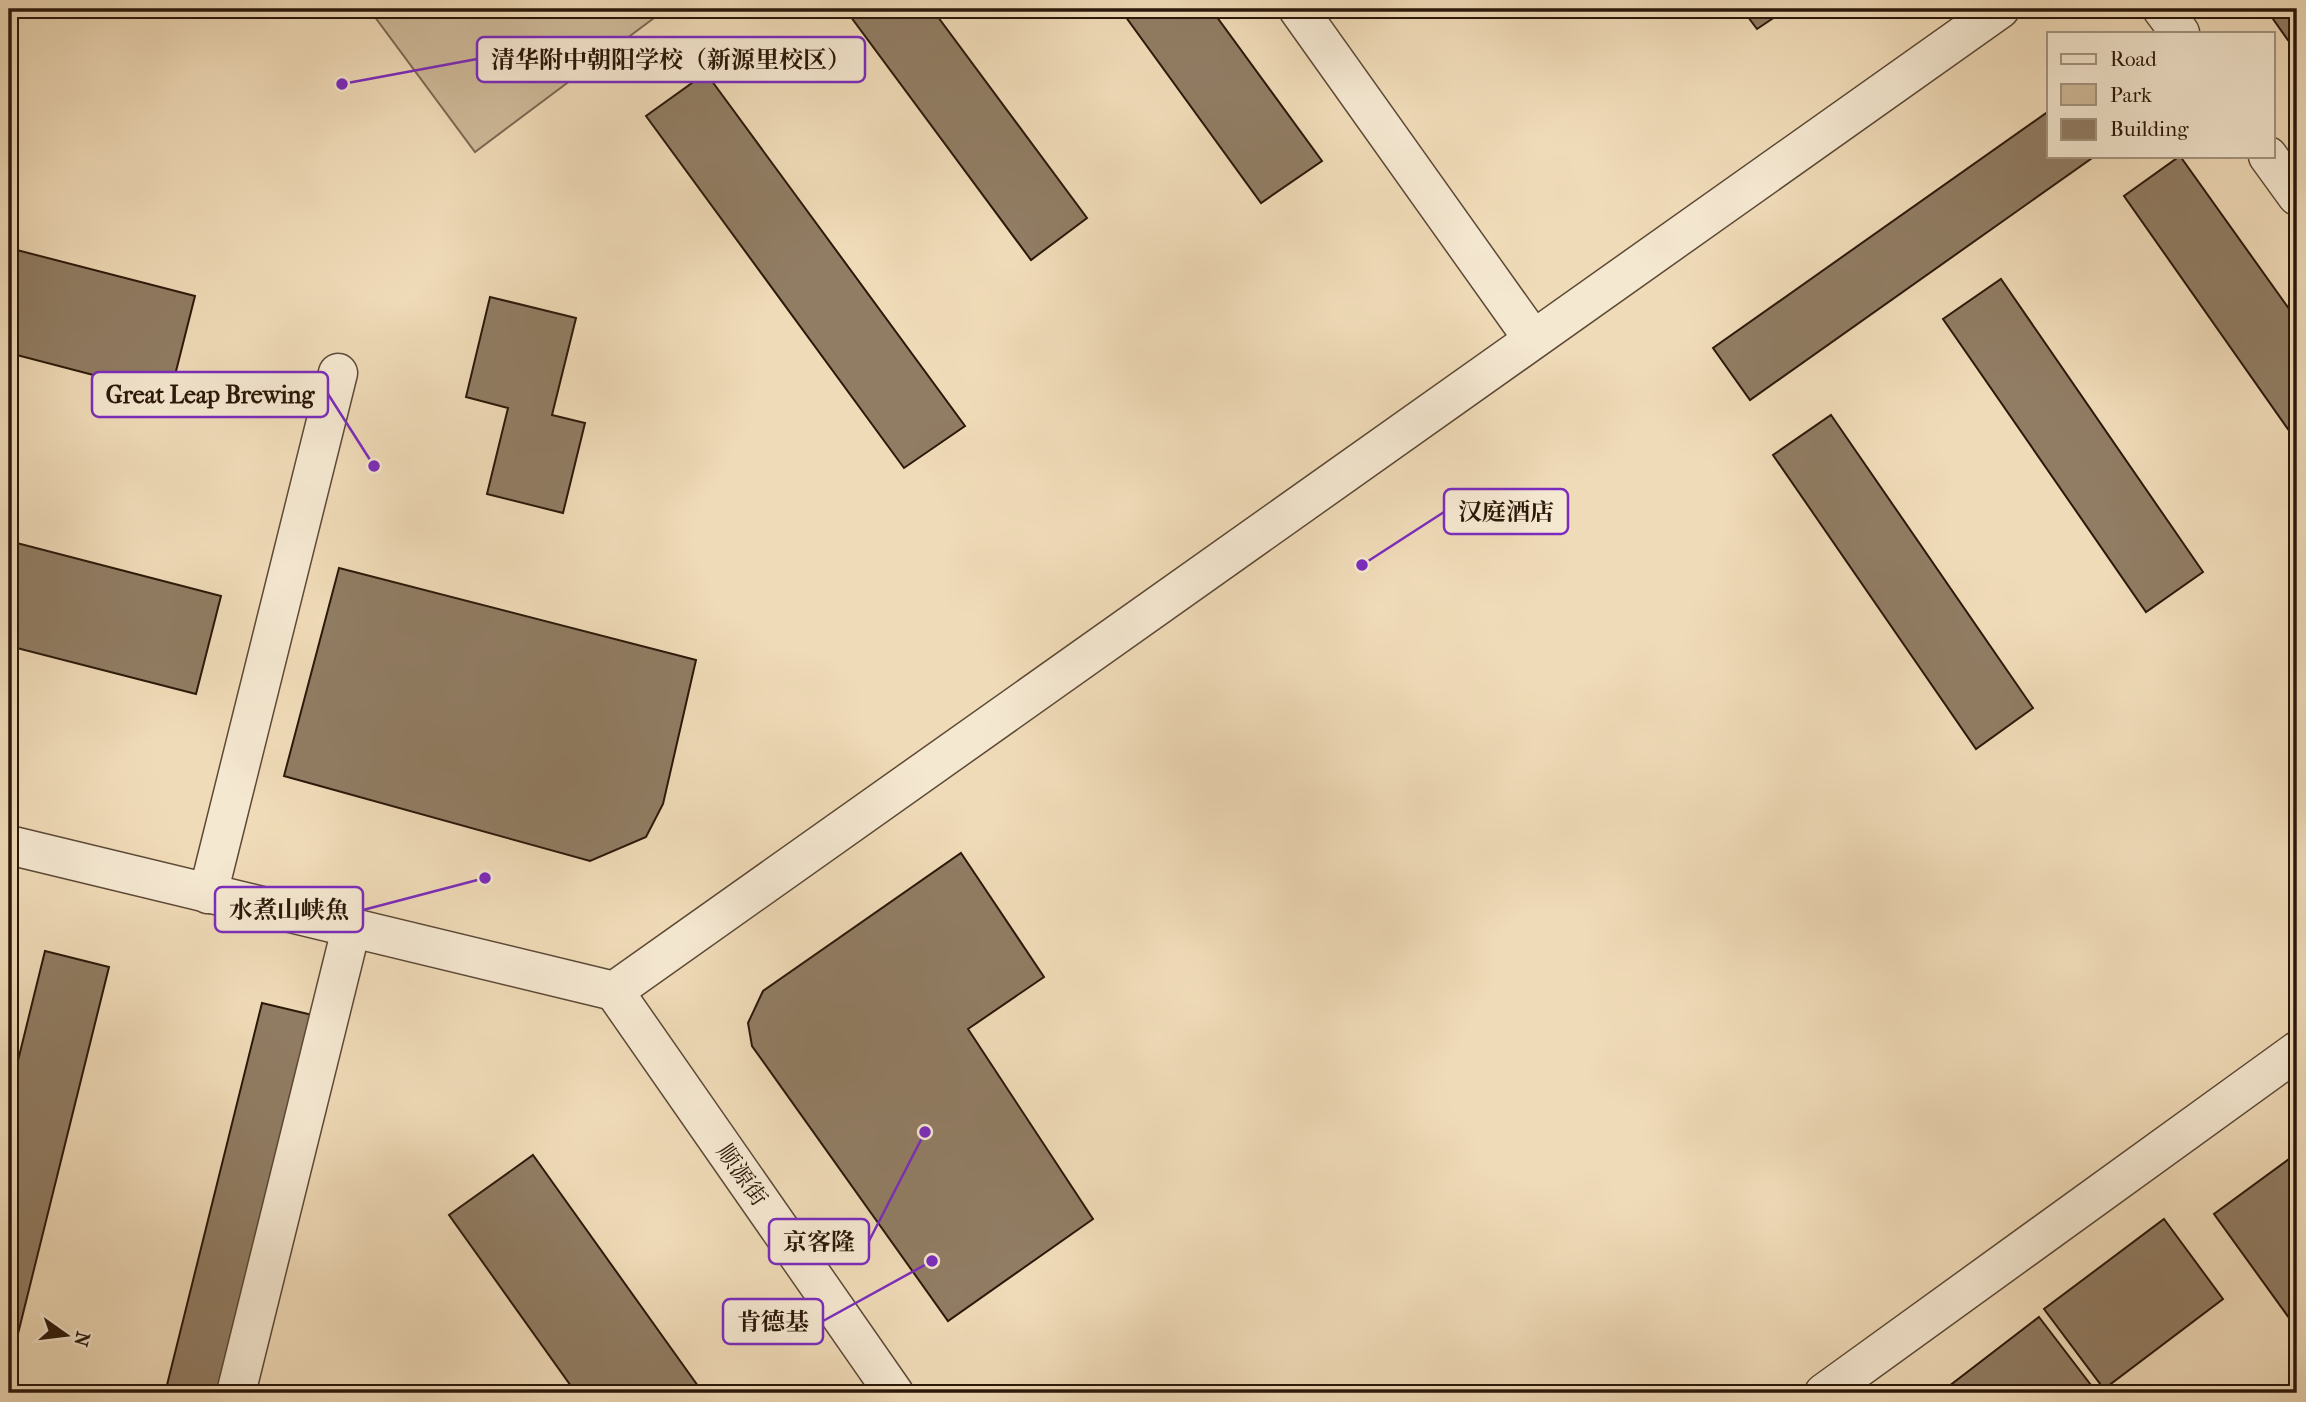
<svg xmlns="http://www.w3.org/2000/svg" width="2306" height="1402" font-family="'IM FELL French Canon','Noto Serif SC',serif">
	<rect width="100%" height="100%" fill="#f0dbb8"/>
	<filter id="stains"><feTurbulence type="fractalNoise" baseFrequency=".00286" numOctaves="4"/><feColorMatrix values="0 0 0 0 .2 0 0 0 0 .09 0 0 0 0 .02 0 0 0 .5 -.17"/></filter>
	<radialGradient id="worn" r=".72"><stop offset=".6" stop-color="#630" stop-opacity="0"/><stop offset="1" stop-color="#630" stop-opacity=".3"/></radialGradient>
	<path fill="#cfba9a" stroke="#7d6952" stroke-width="2" d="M369 9H666L475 152Z"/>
	<g fill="#917d64" stroke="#2b180a" stroke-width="2">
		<path d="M845 9H932L1087 218 1031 260Z"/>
		<path d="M1120 9H1211L1322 161 1261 203Z"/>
		<path d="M1742 9H1787L1757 29Z"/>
		<path d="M2266 9H2297V53Z"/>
		<path d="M706 73 965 426 904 468 646 116Z"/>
		<path d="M2049 111V156H2095L1750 400 1713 348Z"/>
		<path d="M2180 156 2297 320V442L2124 196Z"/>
		<path d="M9 248 195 296 170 395 9 353Z"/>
		<path d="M2001 279 2203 572 2146 612 1943 319Z"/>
		<path d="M490 297 576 318 552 415 585 423 563 513 487 494 508 408 466 397Z"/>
		<path d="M1831 415 2033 708 1976 749 1773 455Z"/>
		<path d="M9 541 221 596 196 694 9 646Z"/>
		<path d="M339 568 696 660 663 804 646 837 590 861 284 776Z"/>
		<path d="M961 853 1044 977 968 1029 1093 1219 948 1321 752 1046 748 1023 763 991Z"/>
		<path d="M45 951 109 967 9 1370V1097Z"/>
		<path d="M262 1003 325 1018 232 1393H165Z"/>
		<path d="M533 1155 703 1393H576L449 1215Z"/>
		<path d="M2289 1159 2297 1170V1329L2214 1214Z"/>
		<path d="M2164 1219 2223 1299 2104 1389 2044 1309Z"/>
		<path d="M2039 1317 2097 1393H1940Z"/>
	</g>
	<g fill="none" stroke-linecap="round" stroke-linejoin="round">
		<g stroke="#5c4936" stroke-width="41">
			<g id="minor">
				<path d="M1298 9 1533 339"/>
				<path d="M2162 9 2180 33"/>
				<path d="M2268 156 2297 196"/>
				<path d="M9 845 614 991 2000 9"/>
				<path d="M208 894 338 373"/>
				<path d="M614 991 894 1393"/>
				<path d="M236 1393 351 929"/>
				<path d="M1824 1393 2297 1051"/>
			</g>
		</g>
		<use href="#minor" stroke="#f5e8d1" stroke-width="38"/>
	</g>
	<g text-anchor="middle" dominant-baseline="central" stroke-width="7" stroke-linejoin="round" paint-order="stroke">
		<g font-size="23" fill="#2b180a" stroke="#f5e8d1">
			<text transform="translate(742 1175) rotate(55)">顺源街</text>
		</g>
	</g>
	<path fill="none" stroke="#7b2cbf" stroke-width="2.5" d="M342 84L477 59M374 466L328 394M1362 565L1444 512M485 878L363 910M925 1132L869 1241M932 1261L823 1321"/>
	<g fill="#7b2cbf" stroke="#f5e8d1" stroke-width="2.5">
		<circle cx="342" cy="84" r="7"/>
		<circle cx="374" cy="466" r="7"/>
		<circle cx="1362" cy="565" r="7"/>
		<circle cx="485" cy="878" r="7"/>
		<circle cx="925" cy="1132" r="7"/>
		<circle cx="932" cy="1261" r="7"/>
	</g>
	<g fill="#f5e8d1" stroke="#7b2cbf" stroke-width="2.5">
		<rect x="477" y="37" width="388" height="45" rx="7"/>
		<rect x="92" y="372" width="236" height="45" rx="7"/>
		<rect x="1444" y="489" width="124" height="45" rx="7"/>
		<rect x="215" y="887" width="148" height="45" rx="7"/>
		<rect x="769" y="1219" width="100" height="45" rx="7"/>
		<rect x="723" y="1299" width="100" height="45" rx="7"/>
	</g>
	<g font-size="24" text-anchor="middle" font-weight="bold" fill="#2b180a">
		<text x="671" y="68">清华附中朝阳学校（新源里校区）</text>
		<text x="210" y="403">Great Leap Brewing</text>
		<text x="1506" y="520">汉庭酒店</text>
		<text x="289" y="918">水煮山峡魚</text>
		<text x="819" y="1250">京客隆</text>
		<text x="773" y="1330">肯德基</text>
	</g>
	<rect width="2306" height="1402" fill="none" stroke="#f0dbb8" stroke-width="35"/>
	<rect x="10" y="10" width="2285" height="1381" fill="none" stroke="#2b180a" stroke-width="3.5"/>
	<rect x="18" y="18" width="2271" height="1367" fill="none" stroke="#2b180a" stroke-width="2"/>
	<rect x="2047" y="32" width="228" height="126" fill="#f5e8d1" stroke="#a49581" stroke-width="2"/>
	<rect x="2061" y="54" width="35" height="10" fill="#f5e8d1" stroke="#a49581" stroke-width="2"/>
	<text x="2110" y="66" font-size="21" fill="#2b180a">Road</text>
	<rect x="2061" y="84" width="35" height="21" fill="#cfba9a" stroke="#a49581" stroke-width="2"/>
	<text x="2110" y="102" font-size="21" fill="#2b180a">Park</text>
	<rect x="2061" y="119" width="35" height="21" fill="#917d64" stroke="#a49581" stroke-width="2"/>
	<text x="2110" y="136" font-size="21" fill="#2b180a">Building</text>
	<g transform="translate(66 1335) rotate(104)" stroke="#f5e8d1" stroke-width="5" paint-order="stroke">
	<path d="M0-5L12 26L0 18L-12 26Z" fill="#2b180a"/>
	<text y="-10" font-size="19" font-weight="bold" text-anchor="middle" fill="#2b180a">N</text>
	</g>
	<rect width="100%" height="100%" filter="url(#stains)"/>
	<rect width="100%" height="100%" fill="url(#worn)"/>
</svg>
